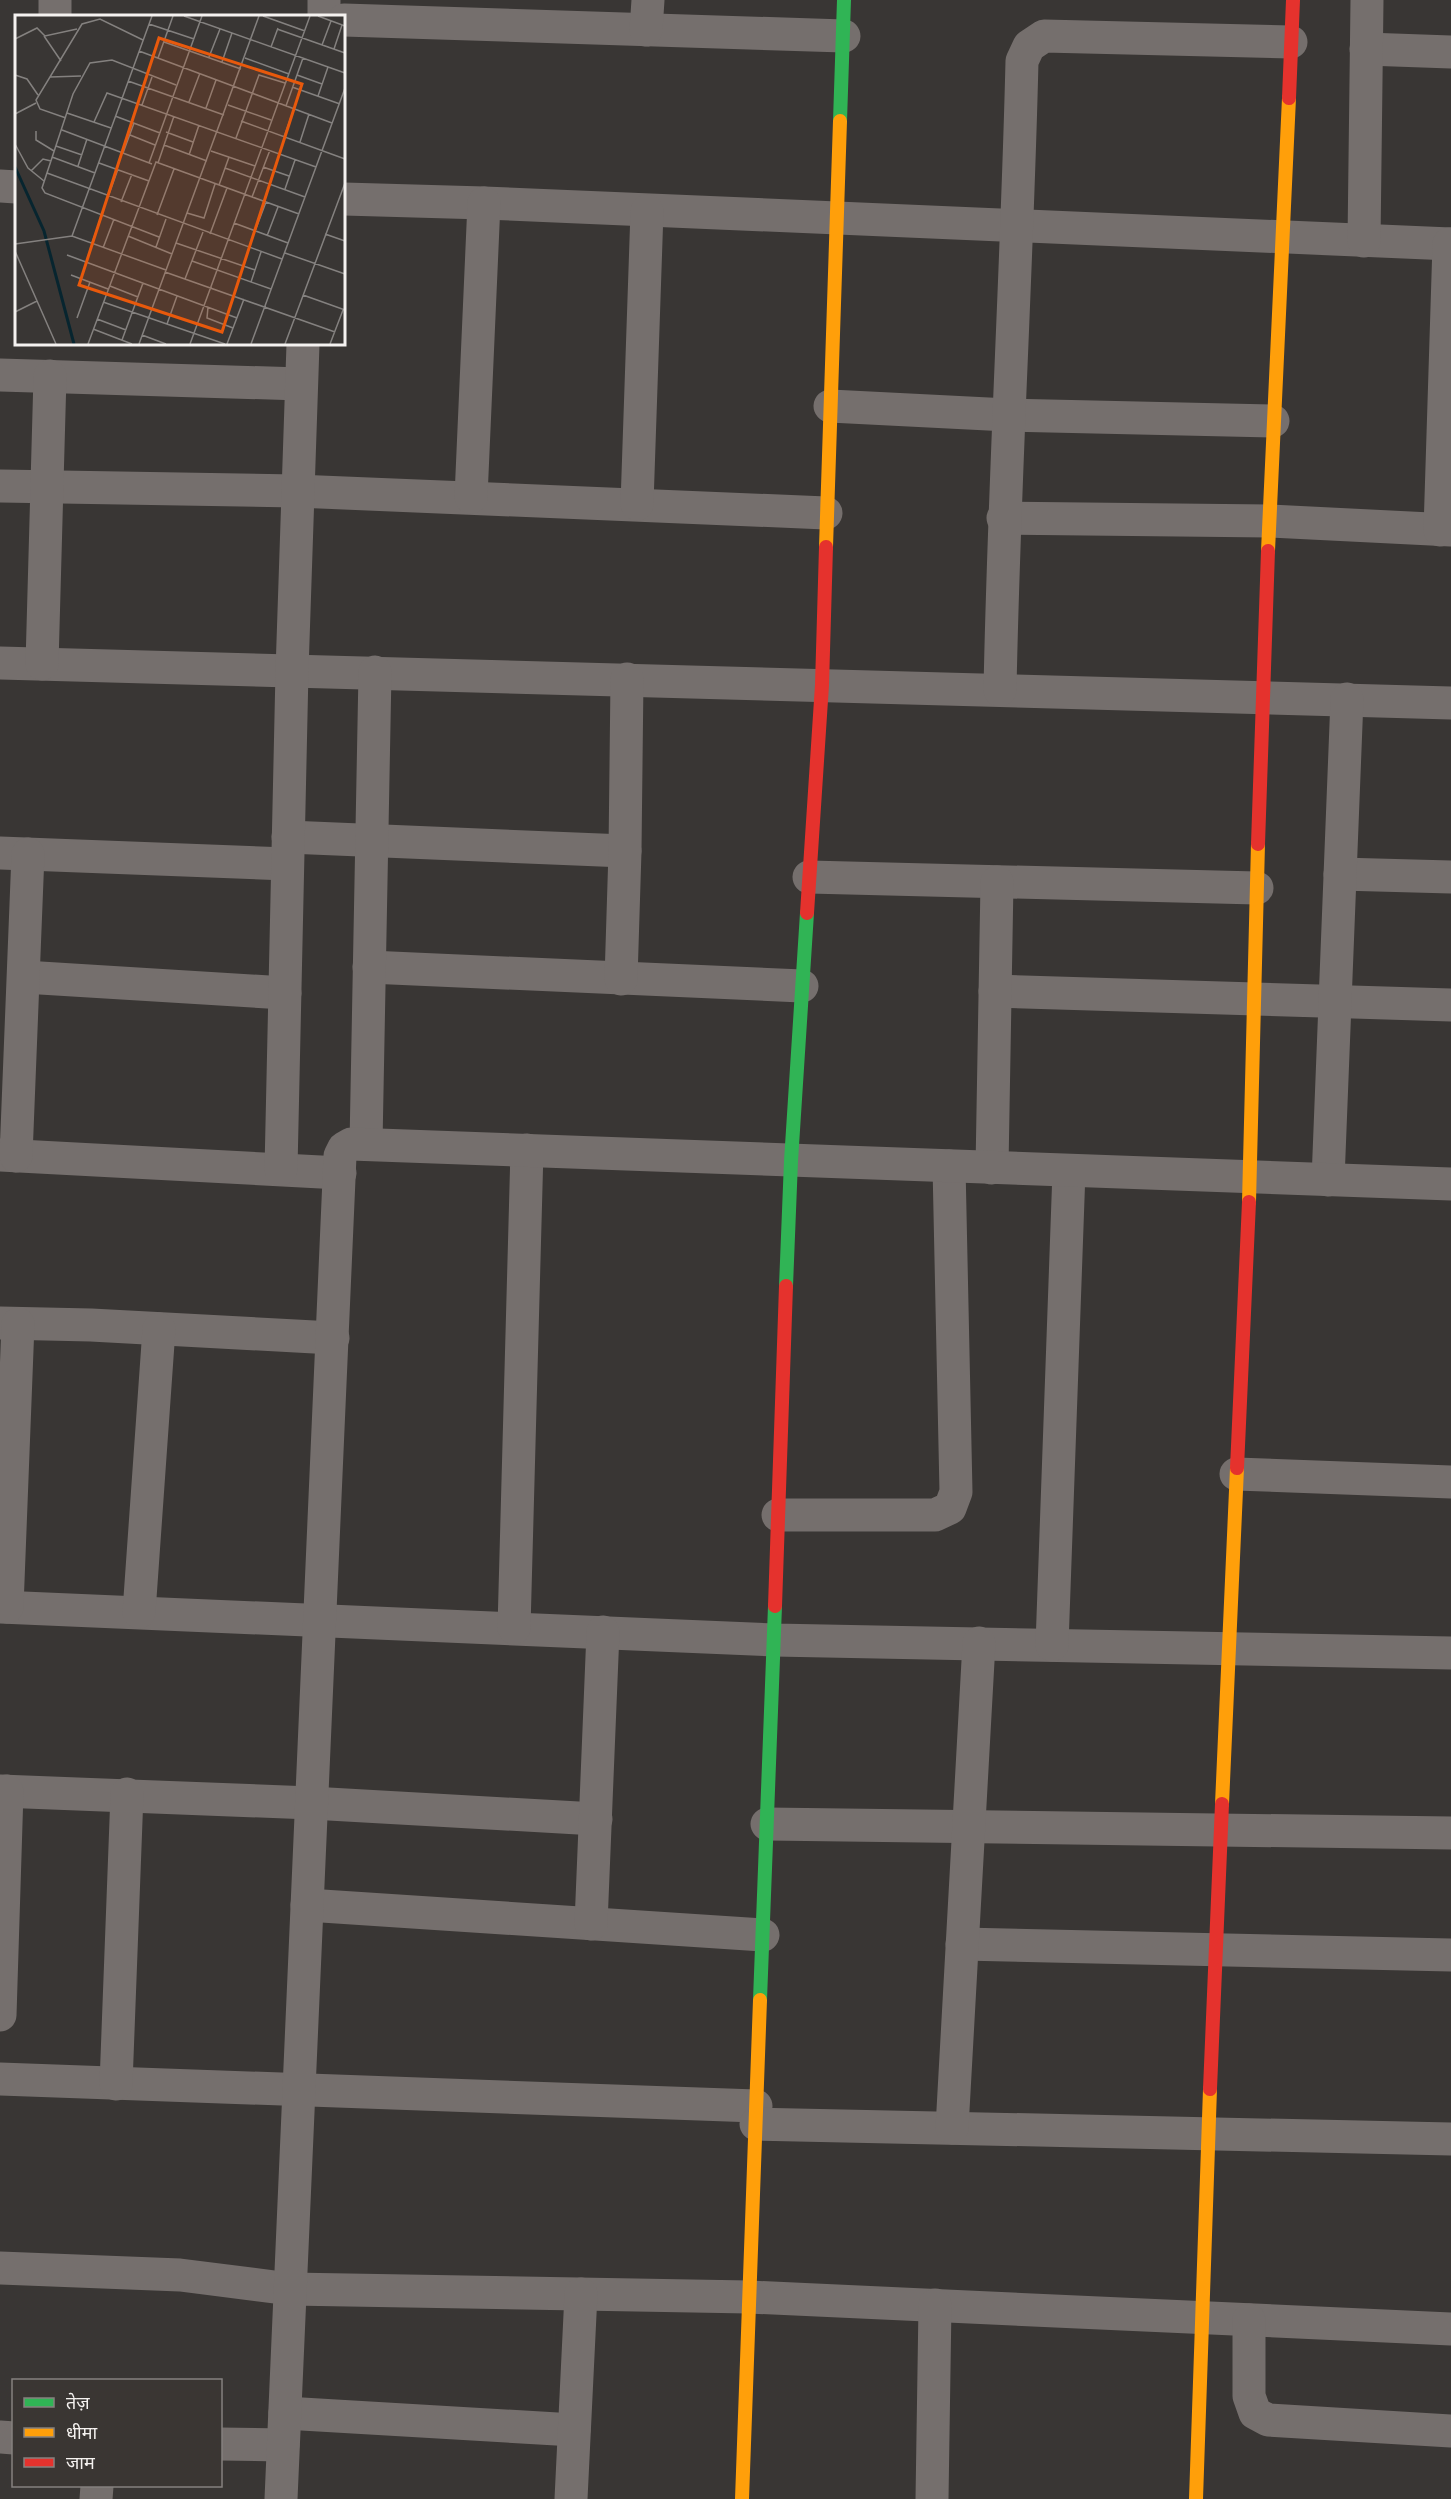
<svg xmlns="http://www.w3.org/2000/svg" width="1451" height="2499" font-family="Inter,'Noto Sans Devanagari',sans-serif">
	<rect width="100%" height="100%" fill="#393634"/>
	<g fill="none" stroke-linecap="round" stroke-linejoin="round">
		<g stroke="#756f6d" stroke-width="33">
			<path d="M55 16V0"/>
			<path d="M324 16V0"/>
			<path d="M344 20 844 36"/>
			<path d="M646 30 648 0"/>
			<path d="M1366 49 1451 52"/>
			<path d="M0 186 16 187"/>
			<path d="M344 199 484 203 1451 244"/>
			<path d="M1364 241 1367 0"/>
			<path d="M0 375 301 384"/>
			<path d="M830 406 1008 415 1273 421"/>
			<path d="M0 486 296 491 826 513"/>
			<path d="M471 497 484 203"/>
			<path d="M637 504 647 211"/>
			<path d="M1003 518 1270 521 1451 530"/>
			<path d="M1440 530 1449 244"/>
			<path d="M0 663 1451 703"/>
			<path d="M42 664 50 376"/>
			<path d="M1000 690C1004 480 1017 271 1022 61L1029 46 1044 36 1291 42"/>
			<path d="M288 837 625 851"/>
			<path d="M0 853 287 864"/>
			<path d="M1340 874 1451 877"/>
			<path d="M809 877 1257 888"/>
			<path d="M369 967 802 986"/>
			<path d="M24 977 285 993"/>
			<path d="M621 979 625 851 627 679"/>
			<path d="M995 991 1451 1005"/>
			<path d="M366 1144 375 672"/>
			<path d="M0 1155 340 1173"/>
			<path d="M16 1156 28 854"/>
			<path d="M992 1168 997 882"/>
			<path d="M281 1169 292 671 303 344"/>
			<path d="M1328 1180 1347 699"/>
			<path d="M0 1323 91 1325 333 1338"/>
			<path d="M1236 1474 1451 1482"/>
			<path d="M778 1515H935L950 1508 956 1492 949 1166"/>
			<path d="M0 1607 774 1640 1451 1653"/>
			<path d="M7 1607 18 1324"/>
			<path d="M139 1612 159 1329"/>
			<path d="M514 1628 527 1150"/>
			<path d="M1052 1645 1069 1171"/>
			<path d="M0 1791 311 1803 596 1819"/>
			<path d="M767 1824 1451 1833"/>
			<path d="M307 1905 763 1935"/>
			<path d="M591 1924 603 1632"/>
			<path d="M962 1944 1451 1955"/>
			<path d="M0 2015 7 1791"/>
			<path d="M0 2079 756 2106"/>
			<path d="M116 2084 127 1794"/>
			<path d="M756 2124 1451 2139"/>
			<path d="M952 2128 979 1643"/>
			<path d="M0 2268 180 2275 290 2289 749 2297 1451 2329"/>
			<path d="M1249 2320V2396L1255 2413 1268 2420 1451 2431"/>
			<path d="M285 2413 574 2430"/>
			<path d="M0 2437 14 2438"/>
			<path d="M220 2444 283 2445"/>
			<path d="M96 2499 97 2486"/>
			<path d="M281 2499 340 1156 344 1148 351 1144 1451 1184"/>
			<path d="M571 2499 581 2294"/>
			<path d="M932 2499 935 2305"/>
		</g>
		<g stroke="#30b455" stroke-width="14">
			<path d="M840 121 844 0"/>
			<path d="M786 1286 791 1161 807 913"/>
			<path d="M760 2000 775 1606"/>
		</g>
		<g stroke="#ff9f0a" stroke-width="14">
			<path d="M826 547 840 121"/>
			<path d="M1268 551 1289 98"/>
			<path d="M1249 1202 1258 844"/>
			<path d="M1222 1804 1237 1468"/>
			<path d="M742 2499 760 2000"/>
			<path d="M1196 2499 1210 2089"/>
		</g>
		<g stroke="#e5322d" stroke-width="14">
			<path d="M1289 98 1293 0"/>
			<path d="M1258 844 1268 551"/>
			<path d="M807 913 822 685 826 547"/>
			<path d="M1237 1468 1249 1202"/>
			<path d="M775 1606 786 1286"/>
			<path d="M1210 2089 1222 1804"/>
		</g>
	</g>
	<g transform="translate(15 15)">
		<rect width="330" height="330" fill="#393634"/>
		<path fill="none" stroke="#07252f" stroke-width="3" d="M0 152 29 216 59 329"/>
		<path fill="none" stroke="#84817f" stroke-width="1.5" d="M169 1 330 58M248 1 290 16M303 1 330 11M134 9 179 24M262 14 330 38M29 21 46 46M0 24 22 13 30 21 62 14M149 27 226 54M307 30 316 6M256 32 263 13M319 34 327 10M124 36 317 108M194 42 205 14M143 43 158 1M230 43 274 59M207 47 217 18M0 60 12 64 23 80M282 60 307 69M35 62 66 61M113 66 209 100M277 72 325 89M303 81 313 52M174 87 185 58M127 90 137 62M213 90 256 105M271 91 288 43M191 93 201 65M52 98 96 113M0 99 21 88M100 101 145 118M51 103 25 94 21 85 67 9 85 4 128 25M226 106 330 144M79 107 92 78 301 152M47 115 137 149M21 116V125L39 136M151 117 178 127M115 120 140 130M269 122 279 94M221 123 244 60 270 68M285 127 294 99M0 129 13 153 29 166M149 130 192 146M41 131 67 140M196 136 240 151M108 138 119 108M174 140 184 110M37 142 80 158M84 148 134 166M134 148 187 1M143 148 159 101M63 151 72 124M248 152 274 161M210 153 290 182M16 156 28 144 36 146M32 158 267 244M204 170 214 142M270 174 280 145M93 182 103 154M237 182 255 135M106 187 117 159M172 198 189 203 200 169M142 200 159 154M219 208 273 228M240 216 251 187M195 219 212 173M310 219 330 226M57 221 137 1M113 221 157 239M252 221 263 192M144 222 30 178 27 173 58 79 75 48 97 45 161 70M77 228 87 200M161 228 240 255M0 229 57 221 151 255M141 232 151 204M88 233 99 204M0 236 41 329M270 238 330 259M52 240 222 303M177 246 256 274M150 257 320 317M56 260 93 274M170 264 188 217M236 267 246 237M95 271 123 282M288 280 330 295M88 287 210 329M193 292 192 303 218 313M0 297 22 286M62 303 75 267M82 304 111 315M152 309 162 281M78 314 117 329M127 320 151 329M107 325 128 268M73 329 141 147 284 199M124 329 244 1M175 329 295 1M212 329 229 284M236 329 330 73M270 329 330 168M315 329 328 295"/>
		<path fill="#e8590c" fill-opacity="0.15" stroke="#e8590c" stroke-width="3" d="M144 23 287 69 207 317 64 270Z"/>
		<rect width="330" height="330" fill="none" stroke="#f5f2f0" stroke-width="3"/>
	</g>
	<rect x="12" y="2379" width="210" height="108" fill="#3a3633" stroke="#85817f" stroke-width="1.5"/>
	<rect x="24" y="2398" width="30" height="9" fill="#30b455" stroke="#85817f" stroke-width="1.5"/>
	<text x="66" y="2409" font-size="18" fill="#f5f2f0">तेज़</text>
	<rect x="24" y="2428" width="30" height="9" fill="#ff9f0a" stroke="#85817f" stroke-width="1.5"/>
	<text x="66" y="2439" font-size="18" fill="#f5f2f0">धीमा</text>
	<rect x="24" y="2458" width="30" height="9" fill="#e5322d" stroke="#85817f" stroke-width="1.5"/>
	<text x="66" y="2469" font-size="18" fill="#f5f2f0">जाम</text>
</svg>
